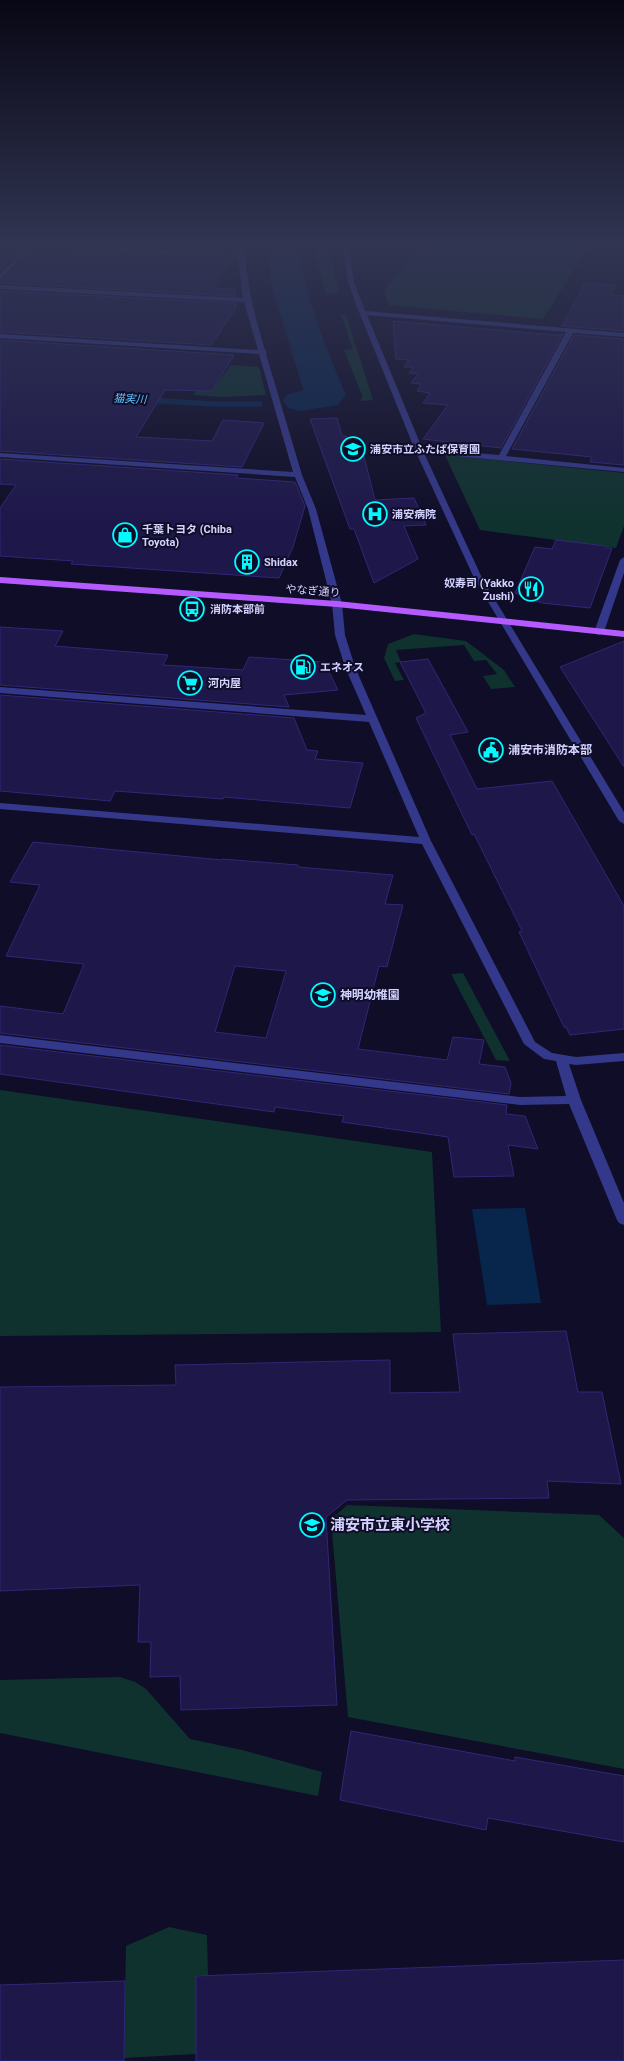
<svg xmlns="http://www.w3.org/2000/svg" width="624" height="2061" font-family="Roboto,'Noto Sans JP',sans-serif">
	<rect width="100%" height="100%" fill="#0f0d27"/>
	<g fill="#0f322e">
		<path d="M317 243H330L329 252 338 290 335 293 326 295 316 257Z"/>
		<path d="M424 243H570L586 250 543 319 389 305 384 290Z"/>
		<path d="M341 315H346L373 400 361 401 362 395 344 350 353 349Z"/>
		<path d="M231 365 259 367 266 395 223 397 193 395 197 390 212 391Z"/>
		<path d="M445 455 624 473V526L616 548 480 530Z"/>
		<path d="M414 634 466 641 504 670 515 687 491 689 483 676 497 674 486 660 474 661 464 645 396 650 401 662 395 663 404 680 395 681 384 658 388 644Z"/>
		<path d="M463 973 510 1061 496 1060 451 974Z"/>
		<path d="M0 1090 432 1152 441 1332 0 1336Z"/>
		<path d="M347 1505 599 1515 624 1538V1769L348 1717 331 1520Z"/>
		<path d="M120 1677 135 1682 146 1689 190 1739 242 1750 322 1772 318 1796 0 1733V1680Z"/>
		<path d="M169 1927 207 1935 208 1975 196 1976V2054L124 2058 126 1946Z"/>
	</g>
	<g fill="#08264c">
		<path d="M268 243H302C298 284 329 354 345 393V397L339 402 308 405 272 287Z"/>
		<path d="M525 1208 541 1303 487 1305 472 1209Z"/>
	</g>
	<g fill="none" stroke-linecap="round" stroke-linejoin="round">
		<path stroke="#08264c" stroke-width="5.5" d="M146 400 212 404H260"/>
		<path fill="#08264c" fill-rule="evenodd" d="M272 243H300C302 298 324 347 343 398L338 405 300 411 288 408 283 401 288 394 307 390C290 341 272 295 272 243Z"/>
	</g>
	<g fill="#1d174a" stroke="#312778" fill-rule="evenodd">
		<path d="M74 243H171L167 248Z"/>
		<path d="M0 248 22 249 0 271Z"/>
		<path d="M33 249 231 260 212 288 234 289 235 296 0 283Z"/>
		<path d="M585 283 615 285 610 295 624 296V331L562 326Z"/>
		<path d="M0 291 236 303V308L211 345 0 332Z"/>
		<path d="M393 321 557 335 563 334 501 448 423 439 448 405 423 403 430 393 417 391 421 384 411 383 418 374 409 373 414 367H404L409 360 396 359Z"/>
		<path d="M574 335 624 339V465L590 462 592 457 512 449Z"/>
		<path d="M0 340 234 355 212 391 165 390 136 437 212 441 223 420 264 423 242 467 0 451Z"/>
		<path d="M337 418 342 436H346L347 441H360L375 500 414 498 426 525 404 526 418 559 374 583 354 529H350L310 419Z"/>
		<path d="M0 459 238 475 236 478 295 482 305 506 293 547 279 578 71 564 73 561 0 556V508L16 485 0 484Z"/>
		<path d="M556 540 606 546V548H612L590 608 542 603 515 593 535 547 552 549Z"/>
		<path d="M0 627 63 631 55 646 168 655 163 665 243 670 249 657 324 662 338 690 284 695 289 707 0 685Z"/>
		<path d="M624 641V767L560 667Z"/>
		<path d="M428 659 468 732 450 735 477 789 552 781 624 906V1029L570 1035 566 1027H564L519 932 522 931 474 834 472 835 416 718 426 713 400 662Z"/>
		<path d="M0 695 294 718 307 750 318 751 315 759 363 763 350 808 224 797 223 799 115 791 110 801 0 791Z"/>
		<path d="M33 842 222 860V859L298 865V867L393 875 385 904 403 905 387 967 379 966 358 1049 447 1060 453 1037 484 1040 479 1064 505 1067 511 1083 509 1094 0 1033V1006L63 1014 84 964 6 956 40 885 10 882ZM235 966 286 971 266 1038 215 1032Z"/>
		<path d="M0 1045 507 1105 506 1114 525 1116 538 1149 508 1145 514 1176 454 1177 448 1137 342 1122 344 1116 275 1107 274 1112 0 1074Z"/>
		<path d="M566 1331 578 1392H602L621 1484 547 1481 549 1498 347 1500 326 1517 337 1705 181 1710 180 1676 150 1677 151 1642H138L140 1585 0 1591V1387L176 1385 175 1365 390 1360V1393L460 1392 453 1334Z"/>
		<path d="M351 1731 515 1761V1757L624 1776V1842L488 1818 486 1830 340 1800Z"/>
		<path d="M624 1960V2061H196V1976Z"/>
		<path d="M125 1981 124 2061H0V1985Z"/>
	</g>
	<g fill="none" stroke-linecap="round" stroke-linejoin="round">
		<g fill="#34388a" fill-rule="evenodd">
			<path d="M0 243H36L238 254V243H244C246 281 254 314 265 350L267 352 266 354 302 475 316 509 342 604 345 635 355 667 431 841 535 1042 552 1053 576 1057 624 1053V1061L576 1065 569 1064 581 1100 624 1203V1225L619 1223 617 1220 569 1104 520 1105 0 1043V1035L520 1097 566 1096 556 1061 544 1059 524 1044 422 844 0 809V803L419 837 369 722 0 693V687L366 715 345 667 335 635 332 604 308 509 295 477 0 457V453L293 472 259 354 0 338V334L258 350 244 302 0 289V285L243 298 238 258 32 247 0 280V274L26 247 0 246Z"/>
			<path d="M342 243H348L354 282 365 311 624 333V337L573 333 506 456 624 468V472L424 453 483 580 624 812V824L619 821 475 580 415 450 357 307 348 282ZM367 315 566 332 499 455 422 448Z"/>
			<path d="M624 557V573L604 632 599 635 596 634 594 632 620 560Z"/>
		</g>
		<path fill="#b45aff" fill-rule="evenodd" d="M0 577 337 601 624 631V637L337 607 0 583Z"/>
	</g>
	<linearGradient id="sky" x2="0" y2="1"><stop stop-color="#080715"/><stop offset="0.46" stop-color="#313552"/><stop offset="1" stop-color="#313552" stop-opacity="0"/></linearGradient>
	<rect width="624" height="532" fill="url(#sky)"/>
	<defs>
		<g id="school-ring" transform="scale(1.25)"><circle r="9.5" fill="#0f0d27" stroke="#00fafe" stroke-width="1.5"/><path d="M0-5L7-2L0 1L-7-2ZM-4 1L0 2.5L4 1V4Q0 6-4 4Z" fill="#00fafe"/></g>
		<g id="hospital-ring" transform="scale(1.25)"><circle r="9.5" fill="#0f0d27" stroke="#00fafe" stroke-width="1.5"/><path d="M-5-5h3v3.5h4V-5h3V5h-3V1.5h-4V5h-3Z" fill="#00fafe"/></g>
		<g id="shop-ring" transform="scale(1.25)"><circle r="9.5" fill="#0f0d27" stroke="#00fafe" stroke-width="1.5"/><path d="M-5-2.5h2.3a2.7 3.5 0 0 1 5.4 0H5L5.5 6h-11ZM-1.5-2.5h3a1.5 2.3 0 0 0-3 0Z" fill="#00fafe"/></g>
		<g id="building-ring" transform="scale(1.25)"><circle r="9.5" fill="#0f0d27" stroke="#00fafe" stroke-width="1.5"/><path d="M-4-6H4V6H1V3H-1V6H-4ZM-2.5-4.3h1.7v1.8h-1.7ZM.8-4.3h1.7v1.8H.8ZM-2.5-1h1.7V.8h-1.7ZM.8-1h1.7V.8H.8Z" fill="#00fafe"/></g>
		<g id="restaurant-ring" transform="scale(1.25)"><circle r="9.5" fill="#0f0d27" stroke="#00fafe" stroke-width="1.5"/><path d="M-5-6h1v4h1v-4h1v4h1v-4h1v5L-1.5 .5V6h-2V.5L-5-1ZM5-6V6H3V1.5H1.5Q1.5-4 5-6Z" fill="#00fafe"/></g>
		<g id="bus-ring" transform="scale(1.25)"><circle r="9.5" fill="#0f0d27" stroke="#00fafe" stroke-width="1.5"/><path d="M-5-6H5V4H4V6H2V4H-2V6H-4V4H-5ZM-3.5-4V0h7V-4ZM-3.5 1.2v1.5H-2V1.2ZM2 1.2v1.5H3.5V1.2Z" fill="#00fafe"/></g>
		<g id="fuel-ring" transform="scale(1.25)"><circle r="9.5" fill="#0f0d27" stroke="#00fafe" stroke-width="1.5"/><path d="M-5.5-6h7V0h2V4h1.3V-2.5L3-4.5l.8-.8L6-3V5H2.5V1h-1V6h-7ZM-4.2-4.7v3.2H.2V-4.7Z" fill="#00fafe"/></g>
		<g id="supermarket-ring" transform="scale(1.25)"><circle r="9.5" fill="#0f0d27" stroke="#00fafe" stroke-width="1.5"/><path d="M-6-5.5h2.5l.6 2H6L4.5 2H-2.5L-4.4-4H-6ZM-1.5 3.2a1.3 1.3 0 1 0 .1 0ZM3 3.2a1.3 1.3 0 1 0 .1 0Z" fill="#00fafe"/></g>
		<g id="civic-ring" transform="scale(1.25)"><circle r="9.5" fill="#0f0d27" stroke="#00fafe" stroke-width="1.5"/><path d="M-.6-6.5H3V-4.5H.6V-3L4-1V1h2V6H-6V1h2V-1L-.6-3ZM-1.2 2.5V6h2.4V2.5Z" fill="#00fafe"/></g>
	</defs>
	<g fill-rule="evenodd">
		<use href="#school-ring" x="353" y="449"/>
		<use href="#hospital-ring" x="375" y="514"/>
		<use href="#shop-ring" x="125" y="535"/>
		<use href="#building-ring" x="247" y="562"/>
		<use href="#restaurant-ring" x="531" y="589"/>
		<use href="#bus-ring" x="192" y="609"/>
		<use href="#fuel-ring" x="303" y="667"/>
		<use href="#supermarket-ring" x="190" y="683"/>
		<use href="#civic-ring" x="491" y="750"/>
		<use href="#school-ring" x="323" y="995"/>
		<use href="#school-ring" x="312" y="1525"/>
	</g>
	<g text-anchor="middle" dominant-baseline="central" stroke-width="4" stroke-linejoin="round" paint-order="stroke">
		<g font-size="11" font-style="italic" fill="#61c3ff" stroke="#0f0d27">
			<text transform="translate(130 399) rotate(3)">猫実川</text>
		</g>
		<g font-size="11" font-weight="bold" fill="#d4d3ff" stroke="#0f0d27" text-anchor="start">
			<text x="370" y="449">浦安市立ふたば保育園</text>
			<text x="392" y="514">浦安病院</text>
			<text x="142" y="529">千葉トヨタ (Chiba<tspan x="142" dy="13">Toyota)</tspan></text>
			<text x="264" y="562">Shidax</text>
			<text x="514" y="583" text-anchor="end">奴寿司 (Yakko<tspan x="514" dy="13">Zushi)</tspan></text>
			<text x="210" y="609">消防本部前</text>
			<text x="320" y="667">エネオス</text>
			<text x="208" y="683">河内屋</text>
		</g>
		<g font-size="11" fill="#d4d3ff" stroke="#0f0d27">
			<text transform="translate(313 591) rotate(4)">やなぎ通り</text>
		</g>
		<g font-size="12" font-weight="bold" fill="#d4d3ff" stroke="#0f0d27" text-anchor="start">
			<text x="508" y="750">浦安市消防本部</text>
			<text x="340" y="995">神明幼稚園</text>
		</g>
		<g font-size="15" font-weight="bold" fill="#d4d3ff" stroke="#0f0d27" text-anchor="start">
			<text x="330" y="1525">浦安市立東小学校</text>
		</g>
	</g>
</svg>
